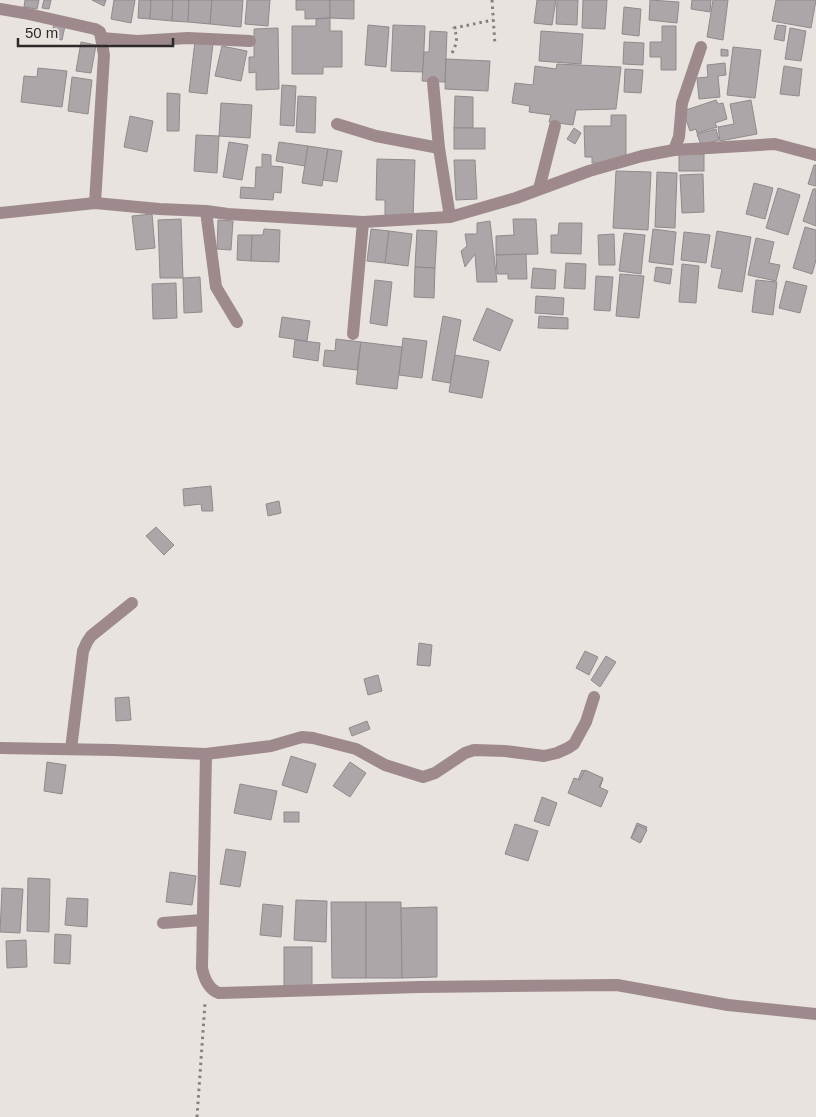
<svg xmlns="http://www.w3.org/2000/svg" width="816" height="1117" font-family="Arial,sans-serif">
	<rect width="100%" height="100%" fill="#e9e3df"/>
	<g fill="#aca6a9" stroke="#908a8d">
		<path d="M25 0H39L37 9 24 7Z"/>
		<path d="M44 0H51L49 9 42 8Z"/>
		<path d="M92 0H106L104 6Z"/>
		<path d="M114 0H135L131 23 111 19Z"/>
		<path d="M139 0H151L150 19 138 18Z"/>
		<path d="M151 0H173L172 21 150 19Z"/>
		<path d="M173 0H189L188 22 172 21Z"/>
		<path d="M189 0H212L210 24 188 22Z"/>
		<path d="M212 0H243L241 27 210 24Z"/>
		<path d="M247 0H270L268 26 245 24Z"/>
		<path d="M296 0H330V18L305 19V10H296Z"/>
		<path d="M330 0H354V19L330 18Z"/>
		<path d="M537 0H556L552 25 534 23Z"/>
		<path d="M557 0H578L577 25 556 24Z"/>
		<path d="M583 0H607L605 29 582 28Z"/>
		<path d="M650 0 679 2 677 23 649 20Z"/>
		<path d="M692 0H711L710 12 691 9Z"/>
		<path d="M713 0H728L723 40 707 37Z"/>
		<path d="M776 0H816L811 28 772 21Z"/>
		<path d="M624 7 641 9 639 36 622 34Z"/>
		<path d="M330 18V31H342V67H323V74H292V26H316V19Z"/>
		<path d="M54 24 65 26 62 40 51 38Z"/>
		<path d="M368 25 389 27 386 67 365 65Z"/>
		<path d="M393 25 425 26 423 72 391 71Z"/>
		<path d="M777 25 786 26 784 41 774 39Z"/>
		<path d="M662 26H676V70H661V57H650V42H662Z"/>
		<path d="M278 28 279 89 256 90V72L249 73V57H254V29Z"/>
		<path d="M790 28 806 31 801 61 785 59Z"/>
		<path d="M430 31 447 32 445 82 422 81 424 52H429Z"/>
		<path d="M541 31 583 34 581 64 539 61Z"/>
		<path d="M195 41 213 44 207 94 189 92Z"/>
		<path d="M81 42 96 45 91 73 76 71Z"/>
		<path d="M624 42 644 43 643 65 623 64Z"/>
		<path d="M222 46 247 51 241 81 215 76Z"/>
		<path d="M733 47 761 50 755 98 727 95Z"/>
		<path d="M721 49 728 50V56H721Z"/>
		<path d="M446 59 490 61 488 91 445 89Z"/>
		<path d="M725 63 726 75 718 76 720 97 699 99 697 78 708 77 707 65Z"/>
		<path d="M557 64 621 67 616 109 576 110 573 125 549 122 551 115 529 112 530 106 512 103 515 83 533 85 535 66 556 69Z"/>
		<path d="M784 66 802 69 799 96 780 94Z"/>
		<path d="M38 68 67 71 62 107 21 102 24 76 37 77Z"/>
		<path d="M625 69 643 70 641 93 624 92Z"/>
		<path d="M72 77 92 80 88 114 68 111Z"/>
		<path d="M282 85 296 86 294 126 280 125Z"/>
		<path d="M167 93 180 94 179 131H167Z"/>
		<path d="M298 96 316 97 315 133 296 132Z"/>
		<path d="M455 96 473 97V128H454Z"/>
		<path d="M716 100 718 104 723 103 727 119 715 123 717 127 697 133 696 129 690 131 683 111Z"/>
		<path d="M751 100 757 134 720 141 718 127 734 124 730 104Z"/>
		<path d="M221 103 252 105 250 138 219 136Z"/>
		<path d="M611 115H626V157L615 163H592V157H585L584 126H611Z"/>
		<path d="M130 116 153 121 147 152 124 147Z"/>
		<rect x="454" y="128" width="31" height="21"/>
		<path d="M574 128 581 133 575 144 567 139Z"/>
		<path d="M716 129 719 140 701 145 697 134Z"/>
		<path d="M196 135 219 136 217 173 194 171Z"/>
		<path d="M229 142 248 145 242 180 223 177Z"/>
		<path d="M279 142 308 146 305 166 276 161Z"/>
		<path d="M308 146 328 149 322 186 302 183Z"/>
		<path d="M328 149 342 151 337 182 323 180Z"/>
		<path d="M262 154 271 155V166L283 167 281 193 274 192 273 200 240 198 241 187 255 188 256 167H262Z"/>
		<rect x="679" y="154" width="25" height="17"/>
		<path d="M377 159 415 160 413 219 385 218V200H376Z"/>
		<path d="M454 160H475L477 199 456 200Z"/>
		<path d="M814 165H816V186L808 184Z"/>
		<path d="M616 171 651 172 648 230 613 228Z"/>
		<path d="M657 172 677 173 675 228 655 227Z"/>
		<path d="M703 174 704 212 682 213 680 175Z"/>
		<path d="M754 183 773 188 765 219 746 214Z"/>
		<path d="M778 188 800 195 788 235 766 228Z"/>
		<path d="M813 189H816V226L803 221Z"/>
		<path d="M152 214 155 248 136 250 132 216Z"/>
		<path d="M181 219 183 278H160L158 220Z"/>
		<path d="M513 219H536L538 254 496 255V236L514 235Z"/>
		<path d="M218 220 233 221 231 250 217 249Z"/>
		<path d="M490 221 497 282H477L475 254 465 267 461 251 467 246 465 234H477V223Z"/>
		<path d="M559 223H582L581 254 551 253V235H558Z"/>
		<path d="M805 227 816 230V260L812 274 793 268Z"/>
		<path d="M264 229 280 230 279 262 251 261 252 235H263Z"/>
		<path d="M371 229 389 231 385 263 367 261Z"/>
		<path d="M653 229 676 232 673 265 649 262Z"/>
		<path d="M417 230 437 231 435 268 415 267Z"/>
		<path d="M389 231 412 234 408 266 385 263Z"/>
		<path d="M717 231 751 237 742 292 718 288 722 269 711 267Z"/>
		<path d="M684 232 710 235 706 263 681 260Z"/>
		<path d="M624 233 645 235 641 274 619 271Z"/>
		<path d="M614 234 615 265H599L598 235Z"/>
		<path d="M238 235H252L251 261 237 260Z"/>
		<path d="M756 238 774 242 769 263 780 265 776 281 748 275Z"/>
		<path d="M526 254 527 279H508V274H497L496 255Z"/>
		<path d="M566 263 586 264 585 289 564 288Z"/>
		<path d="M682 264 699 266 696 303 679 302Z"/>
		<path d="M415 267 435 268 434 298 414 297Z"/>
		<path d="M656 267 672 269 670 284 654 281Z"/>
		<path d="M533 268 556 270 555 289 531 288Z"/>
		<path d="M620 274 644 276 639 318 616 316Z"/>
		<path d="M596 276 613 277 610 311 594 310Z"/>
		<path d="M200 277 202 312 184 313 183 278Z"/>
		<path d="M375 280 392 282 387 326 370 323Z"/>
		<path d="M756 280 777 282 773 315 752 312Z"/>
		<path d="M786 281 807 286 800 313 779 308Z"/>
		<path d="M176 283 177 318 153 319 152 284Z"/>
		<path d="M536 296 564 298 563 315 535 313Z"/>
		<path d="M487 308 513 320 500 351 473 340Z"/>
		<path d="M443 316 461 320 450 383 432 380Z"/>
		<path d="M539 316 568 318V329L538 328Z"/>
		<path d="M282 317 310 321 307 341 279 337Z"/>
		<path d="M403 338 427 341 422 378 399 375Z"/>
		<path d="M336 339 361 342 357 370 323 366 325 350 335 351Z"/>
		<path d="M295 340 320 343 318 361 293 357Z"/>
		<path d="M361 342 402 347 397 389 356 384Z"/>
		<path d="M455 355 489 361 482 398 449 392Z"/>
		<path d="M211 486 213 511H202L201 504 184 506 183 489Z"/>
		<path d="M279 501 281 513 268 516 266 504Z"/>
		<path d="M156 527 174 545 164 555 146 536Z"/>
		<path d="M419 643 432 645 430 666 417 665Z"/>
		<path d="M585 651 598 657 589 675 576 668Z"/>
		<path d="M606 656 616 662 600 687 591 680Z"/>
		<path d="M378 675 382 691 368 695 364 679Z"/>
		<path d="M129 697 131 720 116 721 115 698Z"/>
		<path d="M367 721 370 729 352 736 349 728Z"/>
		<path d="M291 756 316 764 307 793 282 785Z"/>
		<path d="M47 762 66 765 62 794 44 791Z"/>
		<path d="M350 762 366 773 350 797 333 786Z"/>
		<path d="M582 770 603 779 595 801 573 792Z"/>
		<path d="M585 770 603 778 599 787 608 791 601 807 568 793 574 778 580 780Z"/>
		<path d="M240 784 277 791 271 820 234 813Z"/>
		<path d="M542 797 557 803 549 826 534 821Z"/>
		<rect x="284" y="812" width="15" height="10"/>
		<path d="M637 823 647 827 641 842 631 838Z"/>
		<path d="M515 824 538 831 528 861 505 854Z"/>
		<path d="M638 825 647 830 640 843 631 838Z"/>
		<path d="M226 849 246 852 240 887 220 884Z"/>
		<path d="M170 872 196 876 192 905 166 902Z"/>
		<path d="M28 878 50 879 49 932 27 931Z"/>
		<path d="M2 888 23 889 20 933 0 932Z"/>
		<path d="M67 898 88 899 87 927 65 925Z"/>
		<path d="M296 900 327 901 326 942 294 940Z"/>
		<path d="M331 902H366V978H332Z"/>
		<path d="M366 902H401L402 978H366Z"/>
		<path d="M263 904 283 906 281 937 260 935Z"/>
		<path d="M437 907V977L402 978 401 908Z"/>
		<path d="M55 934 71 935 70 964 54 963Z"/>
		<path d="M26 940 27 967 7 968 6 941Z"/>
		<rect x="284" y="947" width="28" height="39"/>
	</g>
	<g fill="none" stroke-linecap="round" stroke-linejoin="round">
		<g stroke="#84807e" stroke-width="3" stroke-dasharray="2.5 4" stroke-linecap="butt">
			<path d="M492 0 495 45"/>
			<path d="M452 53C457 43 458 38 454 28L493 20"/>
			<path d="M197 1117 205 1003"/>
		</g>
		<g stroke="#9e8a8c" stroke-width="12">
			<path d="M0 9 24 13 95 29 100 32 104 55 95 203"/>
			<path d="M102 38 137 41 188 38 250 41"/>
			<path d="M433 82 439 148 450 217"/>
			<path d="M337 124 376 136 439 148"/>
			<path d="M674 150 679 137 682 103 701 47"/>
			<path d="M539 189 555 126"/>
			<path d="M206 211 216 287 237 322"/>
			<path d="M0 213 95 203 159 209 206 211 228 214 363 222 450 217 516 198 589 171 642 156 674 150 775 144 816 155"/>
			<path d="M353 334 363 222"/>
			<path d="M0 748 113 750 206 754 271 746 302 737 313 738 356 749 385 765 423 777 435 773 465 753 474 750 505 751 544 756 557 753 568 748 574 744 586 722 594 697"/>
			<path d="M71 749 83 651 87 642 91 636 132 603"/>
			<path d="M206 754 202 968C204 978 208 989 219 993L419 987 617 985 728 1005 816 1014"/>
			<path d="M163 923 202 920"/>
		</g>
	</g>
	<path d="M18 38v8h155v-8" fill="none" stroke="#2c2a28" stroke-width="2.5"/>
	<text x="25" y="38" font-size="15" fill="#2c2a28" stroke="#e9e3df" stroke-width="4" paint-order="stroke">50 m</text>
</svg>
